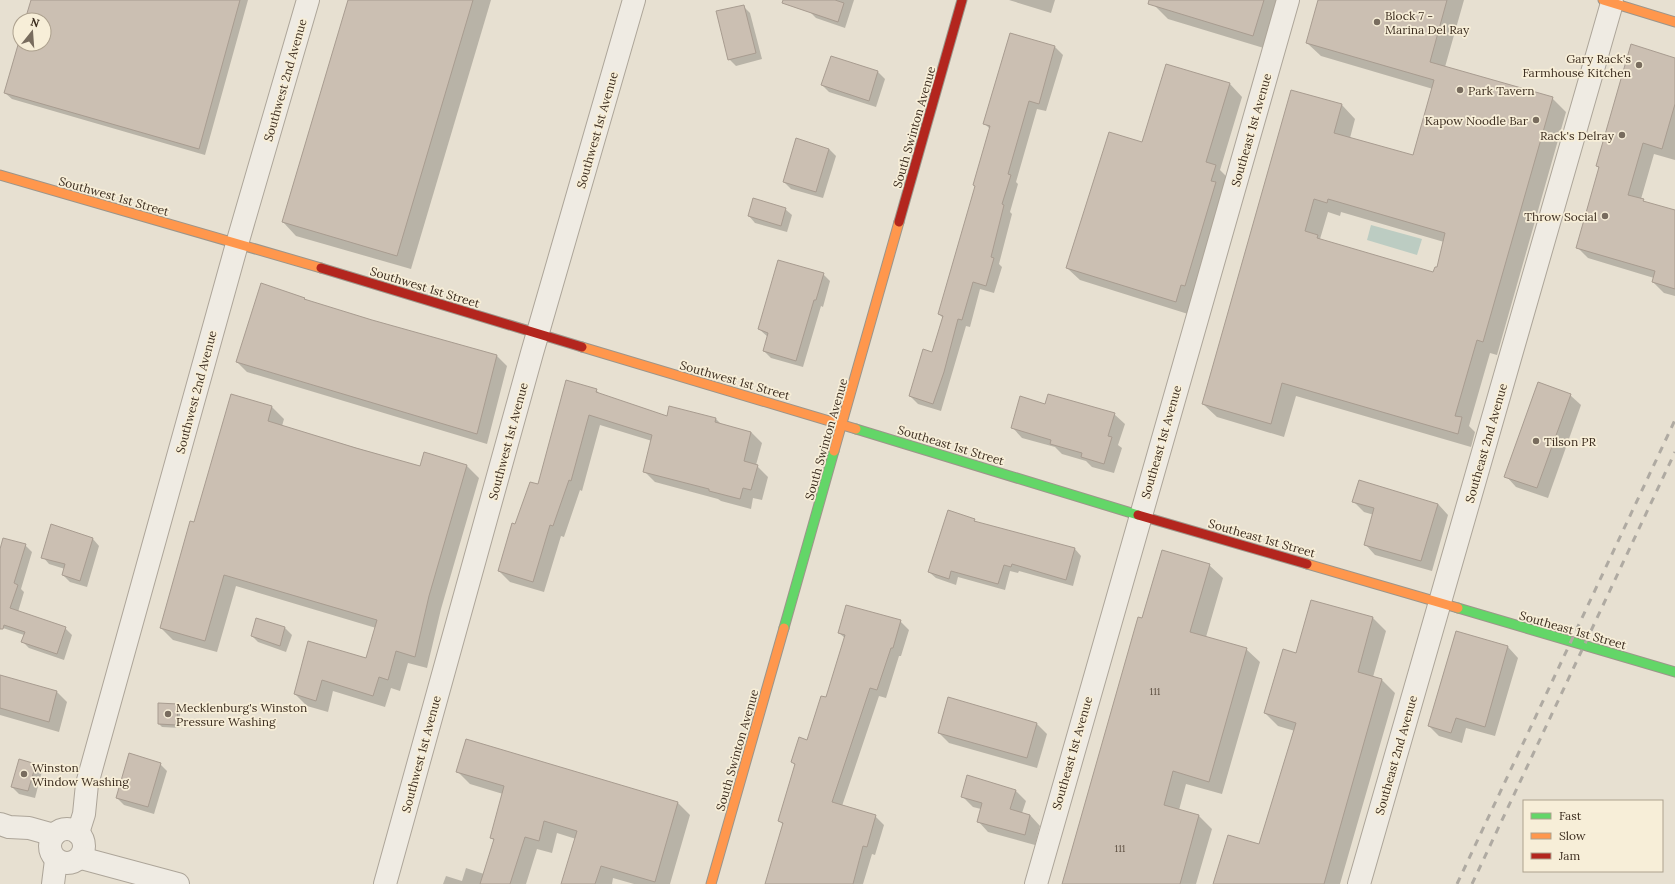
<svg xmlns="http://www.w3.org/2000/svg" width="1675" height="884" font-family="Lora,serif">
	<rect width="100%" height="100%" fill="#e7e0d1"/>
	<path fill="#bcccc2" d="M1371 225 1422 239 1417 255 1367 240Z"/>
	<g fill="#0003" fill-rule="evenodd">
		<path d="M32 0H248L205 155 12 99 5 93 20 42V44H44V20H26Z"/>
		<path d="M349 0H491L411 269 296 236 283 222Z"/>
		<path d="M813 0H854L845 28 816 18 809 11Z"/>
		<path d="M1009 0H1055L1051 13Z"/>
		<path d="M1156 0H1282L1267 49 1168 19 1154 5Z"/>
		<path d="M1320 0H1464L1445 67 1552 98 1566 112 1497 355 1490 353 1469 426 1475 432 1471 447 1296 396 1284 437 1217 417 1203 404 1342 105 1355 119 1350 138 1413 156 1433 89 1321 56 1307 43ZM1328 212 1340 216 1341 212 1444 242 1437 268 1434 274 1321 240 1320 239Z"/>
		<path d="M743 6 750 13 762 59 736 66 729 59Z"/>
		<path d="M1010 34 1055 47 1063 55 1046 111 1037 109 1016 182 1018 184 1010 212 1012 214 999 264 1002 267 994 293 980 289 970 327 966 326 941 411 918 404 910 396 933 353 943 318 939 314 976 187 990 129 985 124Z"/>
		<path d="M832 57 878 72 885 79 876 107 829 92 822 85Z"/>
		<path d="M1675 59V160L1654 154 1641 199 1646 203 1675 211V296L1664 293 1653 282 1654 278 1588 258 1577 247 1600 169 1597 166Z"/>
		<path d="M1167 65 1230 84 1242 97 1220 170 1229 179 1188 314 1080 280 1067 268 1143 143Z"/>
		<path d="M829 149 836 156 823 198 791 189 784 182Z"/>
		<path d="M785 209 792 215 787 232 755 223 749 216Z"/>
		<path d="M823 274 830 281 823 307 821 306 803 367 771 358 764 351 768 337 759 329Z"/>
		<path d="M304 298 307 301 371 321 497 356 507 366 487 444 247 372 237 362Z"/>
		<path d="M596 390 601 395 667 417 670 407 716 419 722 425 751 432 762 443 756 465 768 477 762 500 753 498 751 509 721 501 718 499 655 482 644 471 652 441 600 425 582 491 580 490 564 537 561 536 544 592 510 582 499 571 516 525Z"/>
		<path d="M1570 395 1581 405 1548 498 1516 487 1506 476Z"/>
		<path d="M1046 405 1114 414 1125 424 1118 445 1122 448 1114 473 1092 467 1086 461 1062 454 1055 447 1022 438 1012 427Z"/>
		<path d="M272 407 284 419 282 426 421 467 467 466 479 478 441 609 427 668 408 663 400 691 391 688 385 707 333 691 328 712 307 706 295 694 309 642 367 660 376 628 236 586 217 652 173 640 161 628 195 523Z"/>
		<path d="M1354 502 1438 504 1448 515 1432 571 1375 555 1365 544 1374 515 1364 512Z"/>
		<path d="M974 520 977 523 1075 549 1081 556 1073 586 1019 571 1018 573 1010 571 1005 590 958 577 956 585 936 578 929 572Z"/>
		<path d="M93 539 99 546 87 587 70 582 63 575 65 569 49 564 43 557Z"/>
		<path d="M25 545 32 552 21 589 24 592 18 612 65 628 72 635 64 660 29 648 22 641 24 635 0 627V553Z"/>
		<path d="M1209 565 1223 578 1206 637 1246 649 1260 662 1222 794 1186 784 1179 810 1199 816 1212 829 1196 884H1063L1143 619Z"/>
		<path d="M1373 618 1386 631 1373 677 1382 680 1395 693 1340 884H1215L1260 845 1295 731 1278 726 1265 713 1297 654Z"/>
		<path d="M257 619 285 628 292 635 286 652 258 642 252 636Z"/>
		<path d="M900 621 909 630 901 656H899L886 698 879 696 842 806 875 816 884 825 875 855 872 854 863 884H766L783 825 780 821 796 766 792 762 808 741 827 699 845 638 839 633Z"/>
		<path d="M1456 632 1508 647 1518 658 1495 736 1466 728 1462 743 1439 736 1429 726Z"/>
		<path d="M0 676 57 692 67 702 59 732 0 715Z"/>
		<path d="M177 705 180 708V728L162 727 159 724Z"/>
		<path d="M1037 724 1047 734 1037 768 949 743 939 733Z"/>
		<path d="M466 740 678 803 690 815 670 884H634L613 878 612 884H562L576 839 557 833 552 853 537 849 526 884H443L446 876 462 881 466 868 484 874 495 841 491 838 503 794 470 784 457 771Z"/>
		<path d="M35 764 42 771 35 798 19 794 12 787Z"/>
		<path d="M160 764 167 771 154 814 124 805 117 798Z"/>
		<path d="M1015 790 1026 801 1022 813 1030 815 1040 826 1035 845 988 832 978 821 981 809 973 807 962 796Z"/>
	</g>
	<g fill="#cbbfb2" stroke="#a89c90" fill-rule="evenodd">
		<path d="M31 0H240L199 149 4 93 20 38V44H44V20H25Z"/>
		<path d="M348 0H473L397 256 282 222Z"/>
		<path d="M783 0H835L844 3 838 22 782 3Z"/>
		<path d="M1149 0H1264L1253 36 1148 4Z"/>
		<path d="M1318 0H1447L1430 62 1553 97 1483 342 1477 340 1455 416 1462 417 1458 434 1282 383 1271 424 1202 404 1291 90 1342 104 1334 133 1413 155 1434 80 1306 43ZM1314 199 1327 203 1328 199 1445 233 1437 267H1435L1433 272 1317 238 1318 235 1305 231Z"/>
		<path d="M744 5 756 53 728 60 716 11Z"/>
		<path d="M1010 33 1055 46 1039 104 1029 101 1008 174 1011 175 1002 204 1004 205 991 257 994 258 986 286 973 282 962 320 958 319 944 372 933 404 909 396 923 349 932 352 943 316 938 314 975 186 973 185 990 126 983 124Z"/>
		<path d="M1631 44 1675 58V104L1662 149 1643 143 1628 195 1644 199 1643 201 1675 210V289L1652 282 1655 271 1576 248 1599 167 1596 166Z"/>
		<path d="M831 56 878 71 869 101 821 85Z"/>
		<path d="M1166 64 1230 83 1206 162 1216 165 1211 181 1216 182 1185 286 1181 285 1176 302 1066 268 1109 132 1142 142Z"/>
		<path d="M796 138 829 149 816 192 783 182Z"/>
		<path d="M753 198 786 208 781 226 748 216Z"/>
		<path d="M778 260 824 273 816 300H814L796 361 763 351 768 333 758 329Z"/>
		<path d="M261 283 305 298 304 299 372 320 497 355 477 434 236 362Z"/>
		<path d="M566 380 597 389 596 392 667 416 669 406 716 418 715 422 751 432 744 461 758 465 751 490 743 488 740 499 709 491V489L643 472 652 435 589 415 571 481 569 480 553 526 550 525 533 582 498 571 512 523 515 524 530 482 538 484Z"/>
		<path d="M1538 382 1571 394 1537 488 1504 477Z"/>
		<path d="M231 394 272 406 268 421 356 448 420 466 424 452 467 465 429 596 415 657 396 651 388 680 379 677 373 696 322 680 316 701 294 694 308 641 366 658 377 620 224 575 205 641 160 628 190 521 194 522Z"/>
		<path d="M1048 394 1115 413 1108 436 1112 437 1104 464 1081 457 1082 453 1050 444 1051 440 1011 428 1020 396 1045 404Z"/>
		<path d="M1359 480 1438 504 1421 561 1364 545 1374 508 1352 502Z"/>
		<path d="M948 510 975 519 974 521 1075 548 1066 580 1012 564 1011 567 1004 565 998 584 951 571 949 579 928 572Z"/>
		<path d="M51 524 93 538 80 581 62 575 65 564 41 558Z"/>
		<path d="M3 538 26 544 14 583 18 585 10 608 66 627 57 654 21 642 25 632 4 625 3 629H0V549Z"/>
		<path d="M1162 550 1210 564 1190 632 1247 648 1209 782 1173 771 1164 805 1199 815 1180 884H1062L1138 617 1142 618Z"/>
		<path d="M1311 600 1373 617 1358 672 1382 679 1324 884H1213L1228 835 1259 844 1296 723 1264 713 1283 649 1296 653Z"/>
		<path d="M846 605 901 620 893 648H891L877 690 870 688 832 802 876 815 867 847 863 846 853 884H765L783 823 778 821 795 764 791 762 799 737 807 740 821 696 826 697 845 635 838 633Z"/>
		<path d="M256 618 285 627 280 646 251 636Z"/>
		<path d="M1456 631 1508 646 1485 727 1456 718 1451 733 1428 726Z"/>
		<path d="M0 675 57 691 49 722 0 708Z"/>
		<path d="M948 697 1037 723 1027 758 938 733Z"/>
		<path d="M158 703 178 704 177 725 158 724Z"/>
		<path d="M466 739 678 802 655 882 601 866 595 884H561L577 831 544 821 539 841 525 837 510 884H480L494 839 490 838 504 786 456 772Z"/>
		<path d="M129 753 161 763 148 807 116 798Z"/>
		<path d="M19 759 36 764 28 791 11 787Z"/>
		<path d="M967 775 1016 790 1010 809 1030 815 1025 835 977 822 982 803 961 797Z"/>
	</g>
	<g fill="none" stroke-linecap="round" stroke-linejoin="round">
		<g stroke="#ada599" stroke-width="24">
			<g id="street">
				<path d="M0 824 9 827 29 828 54 835"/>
				<circle cx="67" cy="846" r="17"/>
				<path d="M78 833 84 814 87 784 237 244 308 0"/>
				<path d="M81 858 178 884"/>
				<path d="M53 884 56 860"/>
				<path d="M385 884 532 353 634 0"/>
				<path d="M1036 884 1288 0"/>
				<path d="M1359 884 1612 3"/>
			</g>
		</g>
		<g stroke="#9c958a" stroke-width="11">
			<g id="fast">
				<path d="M856 429 1138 515"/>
				<path d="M1458 608 1675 672"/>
				<path d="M784 628 834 451"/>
			</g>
		</g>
		<g stroke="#9c958a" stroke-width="11">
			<g id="slow">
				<path d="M1603 0 1675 22"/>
				<path d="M0 175 321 268"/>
				<path d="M582 347 856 429"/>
				<path d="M834 451 899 222"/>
				<path d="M1307 564 1458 608"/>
				<path d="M711 884 784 628"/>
			</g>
		</g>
		<g stroke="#9c958a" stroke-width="11">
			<g id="jam">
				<path d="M899 222 962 0"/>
				<path d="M321 268 582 347"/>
				<path d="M1138 515 1307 564"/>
			</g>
		</g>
		<use href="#street" stroke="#efebe3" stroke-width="22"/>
		<use href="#fast" stroke="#63d668" stroke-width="9"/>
		<use href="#slow" stroke="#ff974d" stroke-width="9"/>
		<use href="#jam" stroke="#b3261e" stroke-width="9"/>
		<g stroke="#afaaa2" stroke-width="3" stroke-dasharray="7 7" stroke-linecap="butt">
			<path d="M1457 884 1675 420"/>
			<path d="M1472 884 1675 452"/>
		</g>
	</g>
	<g fill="#786c5e" stroke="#f7eed8" stroke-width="1.5">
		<circle cx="1377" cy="22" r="4"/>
		<circle cx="1639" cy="65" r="4"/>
		<circle cx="1460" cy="90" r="4"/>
		<circle cx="1536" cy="120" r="4"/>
		<circle cx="1622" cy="135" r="4"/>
		<circle cx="1605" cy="216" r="4"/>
		<circle cx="1536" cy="441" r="4"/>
		<circle cx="168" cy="714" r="4"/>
		<circle cx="24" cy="774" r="4"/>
	</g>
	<g text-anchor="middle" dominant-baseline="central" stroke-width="3.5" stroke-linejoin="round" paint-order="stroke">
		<g font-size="10" fill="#605244">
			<text x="1155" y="691">111</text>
			<text x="1120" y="848">111</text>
		</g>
		<g font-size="12" fill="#3d2e20" stroke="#f7eed8" text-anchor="start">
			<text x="1385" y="15">Block 7 -<tspan x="1385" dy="14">Marina Del Ray</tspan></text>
			<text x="1631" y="58" text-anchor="end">Gary Rack's<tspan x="1631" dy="14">Farmhouse Kitchen</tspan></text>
			<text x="1468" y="90">Park Tavern</text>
			<text x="1528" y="120" text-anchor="end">Kapow Noodle Bar</text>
			<text x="1614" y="135" text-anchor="end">Rack's Delray</text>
			<text x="1597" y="216" text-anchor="end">Throw Social</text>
			<text x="1544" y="441">Tilson PR</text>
			<text x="176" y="707">Mecklenburg's Winston<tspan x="176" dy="14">Pressure Washing</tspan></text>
			<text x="32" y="767">Winston<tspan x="32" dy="14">Window Washing</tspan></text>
		</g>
		<g font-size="12" fill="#3d2e20" stroke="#f7eed8">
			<text transform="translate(285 80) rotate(-74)">Southwest 2nd Avenue</text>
			<text transform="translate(914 127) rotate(-74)">South Swinton Avenue</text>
			<text transform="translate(597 130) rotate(-74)">Southwest 1st Avenue</text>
			<text transform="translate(1251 130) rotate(-74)">Southeast 1st Avenue</text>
			<text transform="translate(114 196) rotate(16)">Southwest 1st Street</text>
			<text transform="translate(425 287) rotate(17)">Southwest 1st Street</text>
			<text transform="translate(735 380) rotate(16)">Southwest 1st Street</text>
			<text transform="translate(196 392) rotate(-75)">Southwest 2nd Avenue</text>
			<text transform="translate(826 439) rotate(-74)">South Swinton Avenue</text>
			<text transform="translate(508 441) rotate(-75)">Southwest 1st Avenue</text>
			<text transform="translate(1161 442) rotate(-74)">Southeast 1st Avenue</text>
			<text transform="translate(1486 443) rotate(-74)">Southeast 2nd Avenue</text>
			<text transform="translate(951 445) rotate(17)">Southeast 1st Street</text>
			<text transform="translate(1262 538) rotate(16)">Southeast 1st Street</text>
			<text transform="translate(1573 630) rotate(16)">Southeast 1st Street</text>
			<text transform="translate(737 750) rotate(-74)">South Swinton Avenue</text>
			<text transform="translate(1072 753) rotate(-74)">Southeast 1st Avenue</text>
			<text transform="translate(421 754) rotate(-75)">Southwest 1st Avenue</text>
			<text transform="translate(1396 755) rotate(-74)">Southeast 2nd Avenue</text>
		</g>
	</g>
	<rect x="1523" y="800" width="140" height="72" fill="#f7eed8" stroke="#ada18e"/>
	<rect x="1531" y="813" width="20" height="6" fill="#63d668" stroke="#ada18e"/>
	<text x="1559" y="820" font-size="12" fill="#3d2e20">Fast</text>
	<rect x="1531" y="833" width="20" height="6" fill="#ff974d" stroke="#ada18e"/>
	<text x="1559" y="840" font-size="12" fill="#3d2e20">Slow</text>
	<rect x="1531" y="853" width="20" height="6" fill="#b3261e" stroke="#ada18e"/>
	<text x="1559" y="860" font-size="12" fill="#3d2e20">Jam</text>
	<g transform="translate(32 32) rotate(17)"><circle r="19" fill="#f7eed8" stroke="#ada18e"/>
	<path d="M0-3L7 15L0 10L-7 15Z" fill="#786c5e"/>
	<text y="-6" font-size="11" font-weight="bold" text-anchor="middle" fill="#3d2e20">N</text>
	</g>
</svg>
